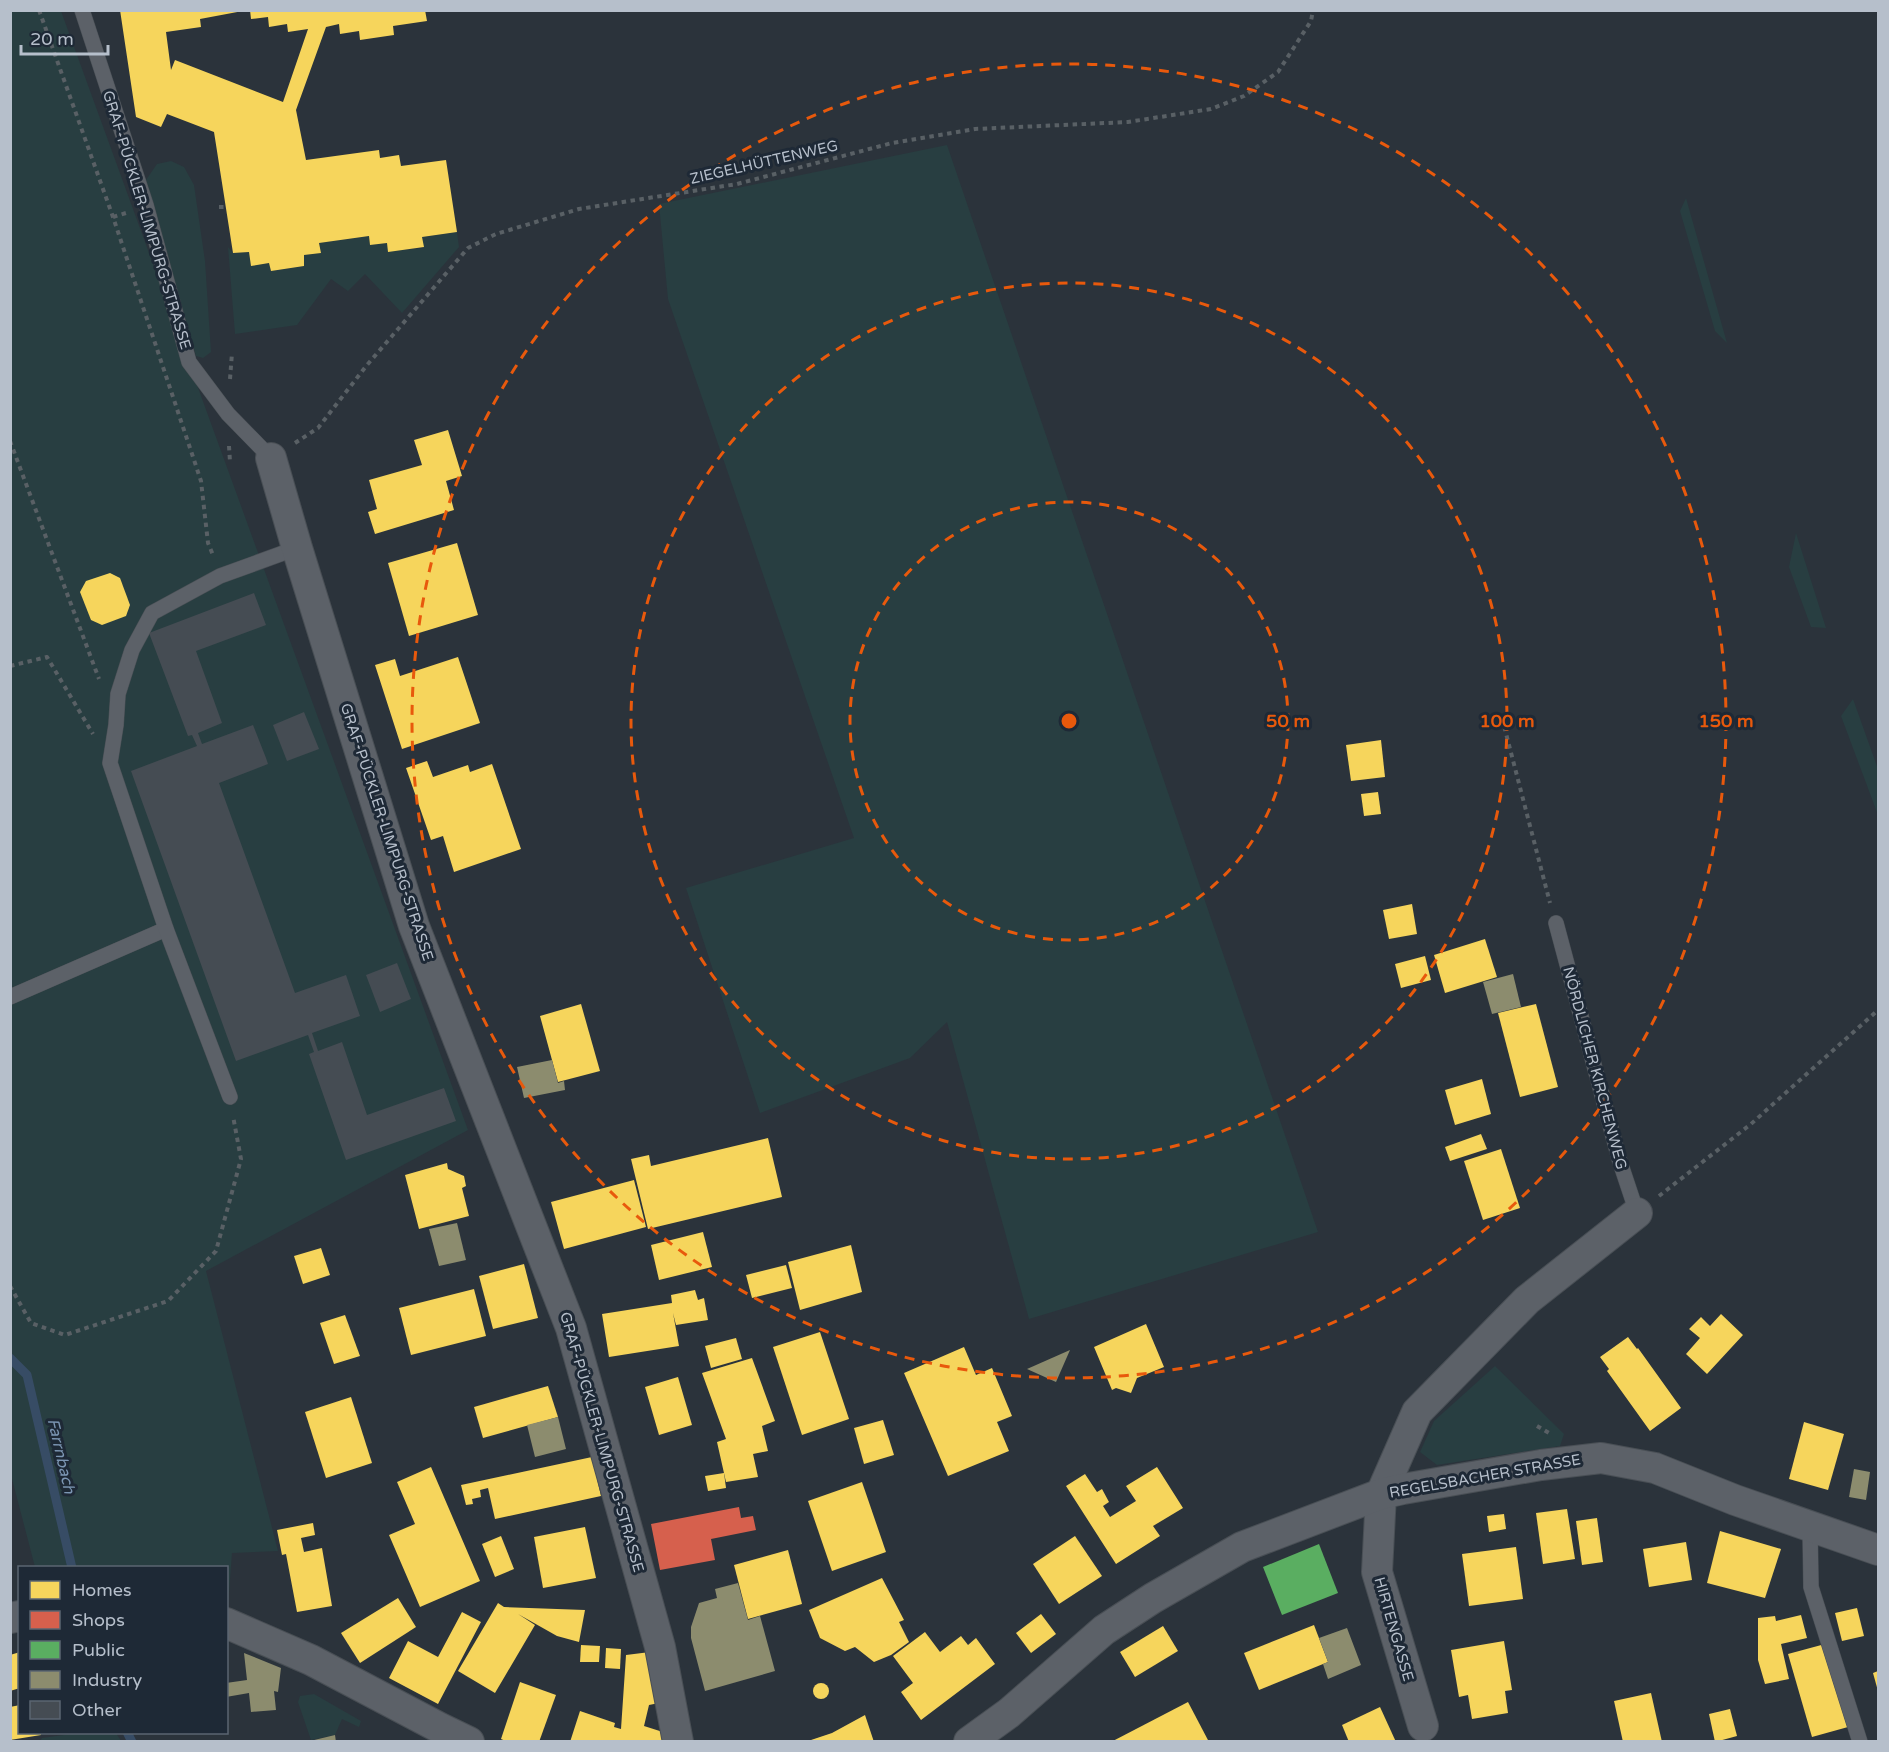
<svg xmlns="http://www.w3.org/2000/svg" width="1889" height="1752" font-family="'Varela Round',sans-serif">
	<rect width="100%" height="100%" fill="#2b333b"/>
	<g fill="#283e41">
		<path d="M10 11H61L468 1130 206 1271 278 1551 232 1553 228 1605 226 1568 35 1567 11 1475Z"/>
		<path d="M947 145 1318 1232 1029 1319 947 1022 910 1058 760 1113 686 888 854 838 668 299 659 204Z"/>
		<path d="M171 161 184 167 194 185 205 261 211 352 203 358 196 356 146 180 157 164Z"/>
		<path d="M1686 198 1727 343 1715 331 1680 211Z"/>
		<path d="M457 232 459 247 402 313 365 274 348 291 331 279 297 325 235 334 228 247 233 253 249 252 251 266 269 263 271 271 304 266V255L321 253 319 243 369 236 370 245 387 243 389 251 423 248 422 237Z"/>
		<path d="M1796 533 1826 628 1811 627 1789 567Z"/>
		<path d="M1853 699 1878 769V815L1841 716Z"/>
		<path d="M1495 1366 1564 1434 1560 1446 1437 1465 1420 1452 1434 1421Z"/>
		<path d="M314 1694 361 1721 359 1727 342 1719 335 1735 311 1740 298 1702 300 1696Z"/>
		<path d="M78 1733H116L121 1741H40L42 1738Z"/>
	</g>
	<g fill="#f6d55c">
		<path d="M120 10H248L200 19 201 27 166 32 171 70 175 60 283 102 308 29 288 32 287 24 269 27 268 17 251 19 250 10H425L427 21 393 26 394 35 360 40 359 31 340 34 339 24 326 27 296 110 306 160 379 150 380 158 399 155 401 166 446 160 457 232 422 237 424 247 388 252 387 243 370 245 369 236 319 243 321 253 304 255V266L271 271 269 263 251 266 249 252 233 253 214 132 167 114 161 127 136 117Z"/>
		<path d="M448 430 462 476 446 481 454 510 375 534 368 512 377 509 369 480 422 465 414 440Z"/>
		<path d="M457 543 478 615 409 636 388 563Z"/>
		<path d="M110 573 120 578 130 605 126 616 102 625 91 620 80 592 86 581Z"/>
		<path d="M458 657 480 723 402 749 375 665 395 659 400 676Z"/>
		<path d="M1381 740 1385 777 1351 781 1346 745Z"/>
		<path d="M427 761 433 777 468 765 470 772 492 764 521 849 454 872 443 836 431 840 406 768Z"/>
		<path d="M1378 792 1381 814 1364 816 1361 794Z"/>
		<path d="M1412 904 1417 934 1389 939 1383 910Z"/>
		<path d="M1485 939 1497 977 1445 993 1434 955Z"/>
		<path d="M1425 956 1431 980 1401 988 1395 964Z"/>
		<path d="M581 1004 600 1071 558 1082 540 1016Z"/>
		<path d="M1536 1004 1558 1087 1520 1097 1498 1013Z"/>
		<path d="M1482 1079 1491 1114 1455 1125 1445 1090Z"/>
		<path d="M1481 1134 1487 1149 1450 1161 1445 1147Z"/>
		<path d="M768 1138 782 1197 648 1229 631 1159 649 1155 651 1166Z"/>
		<path d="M1501 1149 1520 1208 1483 1220 1464 1161Z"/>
		<path d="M447 1163 448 1169 464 1176 466 1186 462 1188 469 1216 419 1229 405 1175Z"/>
		<path d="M634 1180 646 1227 564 1249 551 1202Z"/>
		<path d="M703 1232 712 1267 659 1280 651 1245Z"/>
		<path d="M851 1245 862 1292 800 1310 788 1262Z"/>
		<path d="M321 1248 330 1275 303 1284 294 1256Z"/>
		<path d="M524 1264 538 1318 493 1329 479 1276Z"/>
		<path d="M786 1265 792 1288 752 1298 746 1275Z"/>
		<path d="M474 1289 486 1336 411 1355 399 1308Z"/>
		<path d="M695 1290 698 1300 704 1298 708 1320 676 1325 673 1313 679 1346 609 1357 602 1314 672 1303 671 1295Z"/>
		<path d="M1721 1314 1743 1335 1707 1374 1686 1354 1700 1338 1689 1329 1701 1317 1710 1326Z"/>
		<path d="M345 1315 360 1356 334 1364 320 1323Z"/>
		<path d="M1146 1324 1164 1367 1137 1378 1131 1393 1116 1388 1112 1390 1094 1347Z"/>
		<path d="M820 1332 849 1419 802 1435 773 1347Z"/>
		<path d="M1628 1337 1637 1349 1638 1348 1681 1408 1650 1431 1607 1371 1609 1369 1600 1357Z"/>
		<path d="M736 1338 742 1359 711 1368 705 1346Z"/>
		<path d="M964 1347 976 1375 992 1368 1012 1416 997 1422 1009 1451 948 1476 904 1373Z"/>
		<path d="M752 1358 775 1421 762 1426 768 1451 753 1454 758 1477 726 1482 717 1442 726 1439 702 1373Z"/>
		<path d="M678 1377 692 1425 659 1435 645 1387Z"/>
		<path d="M548 1386 558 1417 483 1438 474 1407Z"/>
		<path d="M351 1397 372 1463 326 1478 305 1412Z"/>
		<path d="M883 1420 894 1455 864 1464 854 1428Z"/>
		<path d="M1804 1422 1844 1434 1828 1490 1789 1479Z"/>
		<path d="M592 1457 601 1496 495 1519 488 1488 480 1490 481 1497 472 1499 473 1504 466 1505 461 1485Z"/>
		<path d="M431 1467 480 1581 420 1607 389 1535 415 1524 397 1482Z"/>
		<path d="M1157 1467 1183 1508 1153 1526 1160 1536 1116 1564 1066 1486 1085 1474 1097 1492 1102 1489 1109 1502 1103 1506 1110 1517 1136 1501 1126 1486Z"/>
		<path d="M724 1473 726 1488 708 1491 705 1476Z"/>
		<path d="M862 1482 886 1552 832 1571 808 1501Z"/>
		<path d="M1567 1509 1575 1559 1543 1564 1536 1513Z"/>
		<path d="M1504 1514 1506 1529 1489 1532 1487 1516Z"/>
		<path d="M1597 1518 1603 1562 1582 1565 1576 1521Z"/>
		<path d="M313 1523 315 1535 301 1538 304 1552 322 1548 332 1606 297 1612 286 1554 282 1555 277 1530Z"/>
		<path d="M585 1527 596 1578 543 1588 534 1537Z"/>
		<path d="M1720 1531 1781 1549 1765 1598 1707 1583Z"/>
		<path d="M501 1536 514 1569 495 1577 482 1544Z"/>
		<path d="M1075 1536 1102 1576 1059 1604 1033 1564Z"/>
		<path d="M1686 1542 1692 1580 1649 1587 1643 1549Z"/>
		<path d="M1516 1547 1523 1599 1469 1606 1462 1554Z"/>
		<path d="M788 1550 802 1604 748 1619 734 1565Z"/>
		<path d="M882 1578 904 1620 899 1622 909 1642 891 1655 874 1662 855 1647 845 1651 820 1638 809 1610Z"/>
		<path d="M398 1598 416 1627 360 1663 341 1633Z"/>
		<path d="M498 1603 504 1607 585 1610 579 1642 557 1636 518 1614 535 1625 495 1693 458 1671Z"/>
		<path d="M1857 1608 1864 1636 1842 1641 1835 1613Z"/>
		<path d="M462 1612 481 1622 438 1704 389 1678 408 1641 438 1657Z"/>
		<path d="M1041 1614 1056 1634 1031 1653 1016 1633Z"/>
		<path d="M1801 1615 1807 1638 1781 1644 1789 1679 1765 1684 1758 1660V1618L1775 1616 1776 1621Z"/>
		<path d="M1314 1625 1328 1662 1259 1690 1244 1653Z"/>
		<path d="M1163 1626 1178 1651 1135 1677 1120 1652Z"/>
		<path d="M925 1632 940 1652 961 1636 968 1645 976 1638 995 1664 921 1720 901 1692 913 1683 893 1656Z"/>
		<path d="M1504 1641 1512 1690 1505 1691 1508 1713 1472 1719 1468 1695 1459 1697 1451 1650Z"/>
		<path d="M1825 1644 1848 1727 1812 1737 1788 1654Z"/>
		<path d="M581 1645 600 1646 599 1662H580Z"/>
		<path d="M606 1648 621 1649 620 1669 605 1668Z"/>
		<path d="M20 1652V1688L10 1691V1655Z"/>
		<path d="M650 1652 659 1703 649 1705 644 1726 666 1733V1742H570L580 1711 615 1723 614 1727 621 1729 626 1655Z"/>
		<path d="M1878 1671V1691L1873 1673Z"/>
		<path d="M520 1682 556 1695 539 1742H508L501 1739Z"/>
		<circle cx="821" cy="1691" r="8"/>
		<path d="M1651 1693 1662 1742H1623L1614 1701Z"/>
		<path d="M1188 1702 1209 1742H1111Z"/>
		<path d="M20 1705V1732H41V1735L10 1740V1707Z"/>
		<path d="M1380 1707 1396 1742H1349L1342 1725Z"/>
		<path d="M1730 1709 1737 1736 1715 1742 1709 1714Z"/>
		<path d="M865 1715 874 1742H805L832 1733Z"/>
	</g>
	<path fill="#d6604d" d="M739 1507 741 1518 753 1516 756 1530 711 1539 715 1560 660 1570 651 1524Z"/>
	<path fill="#5aae61" d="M1319 1544 1338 1593 1282 1615 1263 1567Z"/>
	<g fill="#8c8c6e">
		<path d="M1513 974 1521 1007 1492 1014 1483 982Z"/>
		<path d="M552 1060 558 1083 564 1081 565 1090 524 1098 517 1067Z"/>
		<path d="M457 1223 466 1260 439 1266 429 1229Z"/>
		<path d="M1070 1350 1056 1382 1027 1369Z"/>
		<path d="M558 1417 566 1449 535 1457 527 1425Z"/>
		<path d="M1854 1469 1870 1472 1866 1500 1849 1497Z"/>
		<path d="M738 1583 748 1620 760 1616 775 1671 705 1691 691 1638V1627L699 1603 717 1598 715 1589Z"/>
		<path d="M1347 1628 1361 1665 1328 1679 1323 1664 1328 1662 1319 1638Z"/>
		<path d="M244 1653 281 1668 278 1692 274 1691 276 1710 251 1712 249 1693 226 1697V1683L247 1680Z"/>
		<path d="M335 1735 336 1742H310V1741Z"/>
	</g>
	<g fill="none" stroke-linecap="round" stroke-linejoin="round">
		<g stroke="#374c65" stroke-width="9">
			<path d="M10 1358 27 1375 72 1568"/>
			<path d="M127 1732 132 1742"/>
		</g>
	</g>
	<g fill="#454c53">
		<path d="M254 593 266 625 196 651 222 723 198 733 202 744 253 725 266 758 268 764 219 783 295 993 346 975 360 1016 312 1033 318 1051 342 1042 367 1115 444 1088 456 1121 346 1160 309 1054 314 1052 308 1035 236 1061 131 771 197 746 192 735 188 736 149 633Z"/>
		<path d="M304 712 319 749 287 761 273 725Z"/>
		<path d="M397 963 411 999 380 1012 366 975Z"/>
	</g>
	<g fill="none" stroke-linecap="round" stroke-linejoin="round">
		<g stroke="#494f55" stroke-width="16">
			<g id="service">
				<path d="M82 10 146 205 189 362 228 414 271 458"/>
				<path d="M1556 923 1620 1162 1637 1213"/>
				<path d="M10 997 166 929"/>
				<path d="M230 1097 166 929 110 763 116 725 118 694 132 650 152 613 220 576 297 548"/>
				<path d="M1810 1526 1811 1587 1860 1742"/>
			</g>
		</g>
		<g stroke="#494f55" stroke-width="32">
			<g id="minor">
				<path d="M271 458 297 548 414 926 571 1328 660 1647 678 1742"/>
				<path d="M10 1618 20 1616"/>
				<path d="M226 1623 311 1660 440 1728 469 1742"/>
				<path d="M1423 1726 1377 1572 1381 1494 1417 1412 1527 1300 1637 1213"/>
				<path d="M969 1742 1009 1713 1104 1630 1153 1598 1242 1547 1381 1494 1403 1489 1541 1465 1601 1458 1655 1468 1735 1500 1878 1550"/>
			</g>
		</g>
		<g stroke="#596065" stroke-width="4" stroke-dasharray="4.5 4.5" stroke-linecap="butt">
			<path d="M39 10 113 217 201 481 208 543 213 555"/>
			<path d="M219 207H226"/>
			<path d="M113 217 126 213"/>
			<path d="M230 379 232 353"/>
			<path d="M10 441 99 679"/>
			<path d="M295 443 318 428 367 365 468 248 496 234 579 209 737 184 892 143 975 129 1128 122 1211 109 1244 96 1278 72 1311 21 1313 10"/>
			<path d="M229 446 230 462"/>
			<path d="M10 666 47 657 93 734"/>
			<path d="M1502 718 1550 903"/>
			<path d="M1659 1196 1751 1124 1878 1010"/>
			<path d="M10 1286 31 1323 65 1335 168 1301 216 1251 241 1159 233 1116"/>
			<path d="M1537 1426 1549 1433"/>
		</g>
		<use href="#service" stroke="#5c6168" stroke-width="15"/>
		<use href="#minor" stroke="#5c6168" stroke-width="30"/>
	</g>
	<g fill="none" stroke="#e8590c" stroke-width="3" stroke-dasharray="10 8">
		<circle cx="1069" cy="721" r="219"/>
		<circle cx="1069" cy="721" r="438"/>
		<circle cx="1069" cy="721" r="657"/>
	</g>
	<g text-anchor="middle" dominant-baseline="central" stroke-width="6" stroke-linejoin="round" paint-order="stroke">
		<g font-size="15" fill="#b6bfcb" stroke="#1e2936">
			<text transform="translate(764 162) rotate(-13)">ZIEGELHÜTTENWEG</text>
			<text transform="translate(147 220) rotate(73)">GRAF-PÜCKLER-LIMPURG-STRASSE</text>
			<text transform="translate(387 832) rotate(72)">GRAF-PÜCKLER-LIMPURG-STRASSE</text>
			<text transform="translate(1595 1068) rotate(75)">NÖRDLICHER KIRCHENWEG</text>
			<text transform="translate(602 1442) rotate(74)">GRAF-PÜCKLER-LIMPURG-STRASSE</text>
			<text transform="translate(1485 1476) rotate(-10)">REGELSBACHER STRASSE</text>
			<text transform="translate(1394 1629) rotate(74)">HIRTENGASSE</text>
		</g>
		<g font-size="16" font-style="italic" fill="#7c96b3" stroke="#1e2936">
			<text transform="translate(61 1456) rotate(77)">Farrnbach</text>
		</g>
	</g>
	<circle cx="1069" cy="721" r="9" fill="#e8590c" stroke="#1e2936" stroke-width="3"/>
	<g font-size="18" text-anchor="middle" font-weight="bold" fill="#e8590c" stroke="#1e2936" stroke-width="6" stroke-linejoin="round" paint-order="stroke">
		<text x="1288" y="727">50 m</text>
		<text x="1507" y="727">100 m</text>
		<text x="1726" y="727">150 m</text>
	</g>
	<rect width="1889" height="1752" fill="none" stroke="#b6bfcb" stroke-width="24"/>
	<rect x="18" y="1566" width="210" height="168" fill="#1e2936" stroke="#5b6572" stroke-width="1.5"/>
	<rect x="30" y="1581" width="30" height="18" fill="#f6d55c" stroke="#5b6572" stroke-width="1.5"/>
	<text x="72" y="1596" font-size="18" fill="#b6bfcb">Homes</text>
	<rect x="30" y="1611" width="30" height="18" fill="#d6604d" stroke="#5b6572" stroke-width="1.5"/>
	<text x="72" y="1626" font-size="18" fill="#b6bfcb">Shops</text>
	<rect x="30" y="1641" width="30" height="18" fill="#5aae61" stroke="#5b6572" stroke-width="1.5"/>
	<text x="72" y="1656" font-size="18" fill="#b6bfcb">Public</text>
	<rect x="30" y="1671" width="30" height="18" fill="#8c8c6e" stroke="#5b6572" stroke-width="1.5"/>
	<text x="72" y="1686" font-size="18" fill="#b6bfcb">Industry</text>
	<rect x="30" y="1701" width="30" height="18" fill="#454c53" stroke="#5b6572" stroke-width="1.5"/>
	<text x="72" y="1716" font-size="18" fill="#b6bfcb">Other</text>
	<path d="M21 45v9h87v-9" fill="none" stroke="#b6bfcb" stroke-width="3"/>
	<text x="30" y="45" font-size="18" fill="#b6bfcb" stroke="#1e2936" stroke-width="4.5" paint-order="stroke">20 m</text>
</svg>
